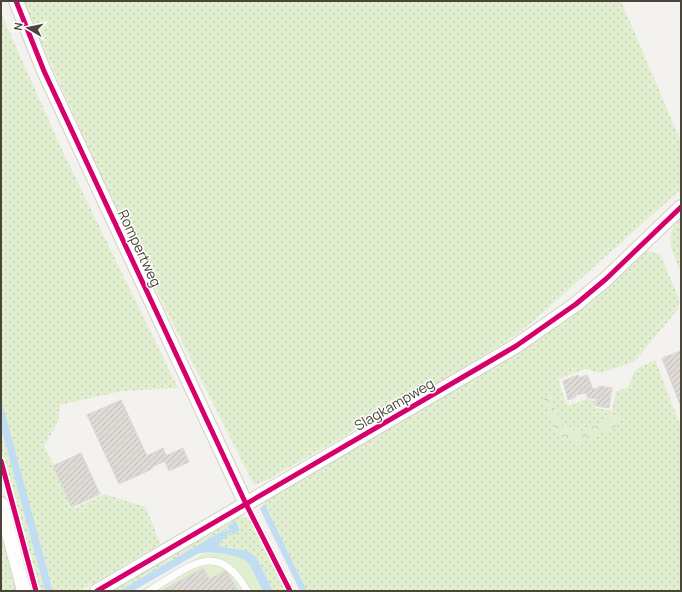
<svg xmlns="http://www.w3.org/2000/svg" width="682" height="592" font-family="Manrope,sans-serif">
	<defs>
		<pattern id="grass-dots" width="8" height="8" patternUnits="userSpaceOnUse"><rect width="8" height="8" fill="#e1eecf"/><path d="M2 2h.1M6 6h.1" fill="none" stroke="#c3cdb2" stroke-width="1.8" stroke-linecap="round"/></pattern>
		<pattern id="forest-crowns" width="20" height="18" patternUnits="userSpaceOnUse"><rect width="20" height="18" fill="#e1eecf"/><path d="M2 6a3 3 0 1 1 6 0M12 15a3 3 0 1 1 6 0" fill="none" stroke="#c3cdb2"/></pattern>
		<pattern id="building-hatch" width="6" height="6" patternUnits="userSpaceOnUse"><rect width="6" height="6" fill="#dedbd6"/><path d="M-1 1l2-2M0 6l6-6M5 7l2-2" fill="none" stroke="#c0bdb8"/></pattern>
	</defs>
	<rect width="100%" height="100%" fill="#f4f2ee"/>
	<g fill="url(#grass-dots)" fill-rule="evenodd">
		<path d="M23 1H621L681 142V189L530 324 516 335 443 380 267 480 254 485 139 256 99 171Z"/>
		<path d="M1 13 63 152 178 388 122 391 60 405 58 422 44 446 75 508 104 494 146 507 160 544 80 591H53L1 398Z"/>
		<path d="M681 218V273C673 253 662 236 681 218Z"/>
		<path d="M644 250 660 254 679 299 678 309 635 361 601 373 585 369 558 379 567 406 587 399 596 401 595 408 612 411 616 391C636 388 628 377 637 369 642 365 650 363 655 360L681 427V591H307L263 501 454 387ZM550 394 562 427 580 432 614 416 581 443 558 436 544 397Z"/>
		<path d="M1 427 45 591H39L1 452Z"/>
		<path d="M236 515 244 517 252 522 286 591H273L256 557 248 551 222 547 219 545 221 541 227 536V534L241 529 236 521 225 532 224 530 119 591H103Z"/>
		<path d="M1 536 16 591H1Z"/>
	</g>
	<path fill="url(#forest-crowns)" d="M550 394 562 427 580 432 614 416 620 417 621 424 582 443 558 436 543 397Z"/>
	<path fill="#e1eecf" d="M205 553C217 554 240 552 248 562 254 570 258 582 263 591H139Z"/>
	<g fill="#c0ddf1">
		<path d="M1 398 53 591H45L1 427Z"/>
		<path d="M264 504 265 505 307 591H300L260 509Z"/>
		<path d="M236 521 240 530 233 535 231 532 227 534 228 536 221 541 219 545 222 547 248 551 256 557 273 591H263C258 582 254 571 248 563 241 554 207 550 197 554L133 591H119L224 530 225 532 229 530 228 526Z"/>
	</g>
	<g fill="url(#building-hatch)" stroke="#dcd9d4">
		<path d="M681 351V407L662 358Z"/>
		<path d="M578 375 579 378 587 375 593 389 599 388V386L612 388 609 408 596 406 597 399 588 398 586 393 575 395 576 397 568 400 563 381Z"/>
		<path d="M121 400 147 456 163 448 166 456 163 457 165 461 152 467V469L119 484 87 415Z"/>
		<path d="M183 448 189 462 169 471 163 457Z"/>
		<path d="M81 453 100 494 72 507 53 466Z"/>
		<path d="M203 568 210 579 226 570 238 591H162Z"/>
	</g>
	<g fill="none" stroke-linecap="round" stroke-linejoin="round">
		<g stroke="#d2d0cb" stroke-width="8">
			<path id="service" d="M149 591C187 568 218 537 247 591"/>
		</g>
		<g stroke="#d2d0cb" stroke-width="16">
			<g id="minor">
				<path d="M16 1 44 71 246 504"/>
				<path d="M1 504 24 591"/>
				<path d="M97 591 516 346 576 304 606 279 681 207"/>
			</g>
		</g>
		<use href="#service" stroke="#fdfdfc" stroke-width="7"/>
		<use href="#minor" stroke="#fdfdfc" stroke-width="14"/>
		<g stroke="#fff" stroke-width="8">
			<g id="cycleway">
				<path d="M16 1 44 71 246 504 290 591"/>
				<path d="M1 461 36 591"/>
				<path d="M97 591 516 346 576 304 606 279 681 207"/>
			</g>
		</g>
		<use href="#cycleway" stroke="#d6006c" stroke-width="5"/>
	</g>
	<g text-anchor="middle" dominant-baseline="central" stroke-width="3" stroke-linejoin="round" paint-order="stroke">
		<g font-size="14" fill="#4b4439" stroke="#fff">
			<text transform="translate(140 248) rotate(65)">Rompertweg</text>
			<text transform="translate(394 404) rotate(-30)">Slagkampweg</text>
		</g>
	</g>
	<rect width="682" height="592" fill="none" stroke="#4b4439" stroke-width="4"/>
	<g transform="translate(28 28) rotate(279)" stroke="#ffffff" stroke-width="3" paint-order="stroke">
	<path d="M0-3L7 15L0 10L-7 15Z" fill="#4b4439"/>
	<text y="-6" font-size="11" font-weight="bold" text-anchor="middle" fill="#4b4439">N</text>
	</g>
</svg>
